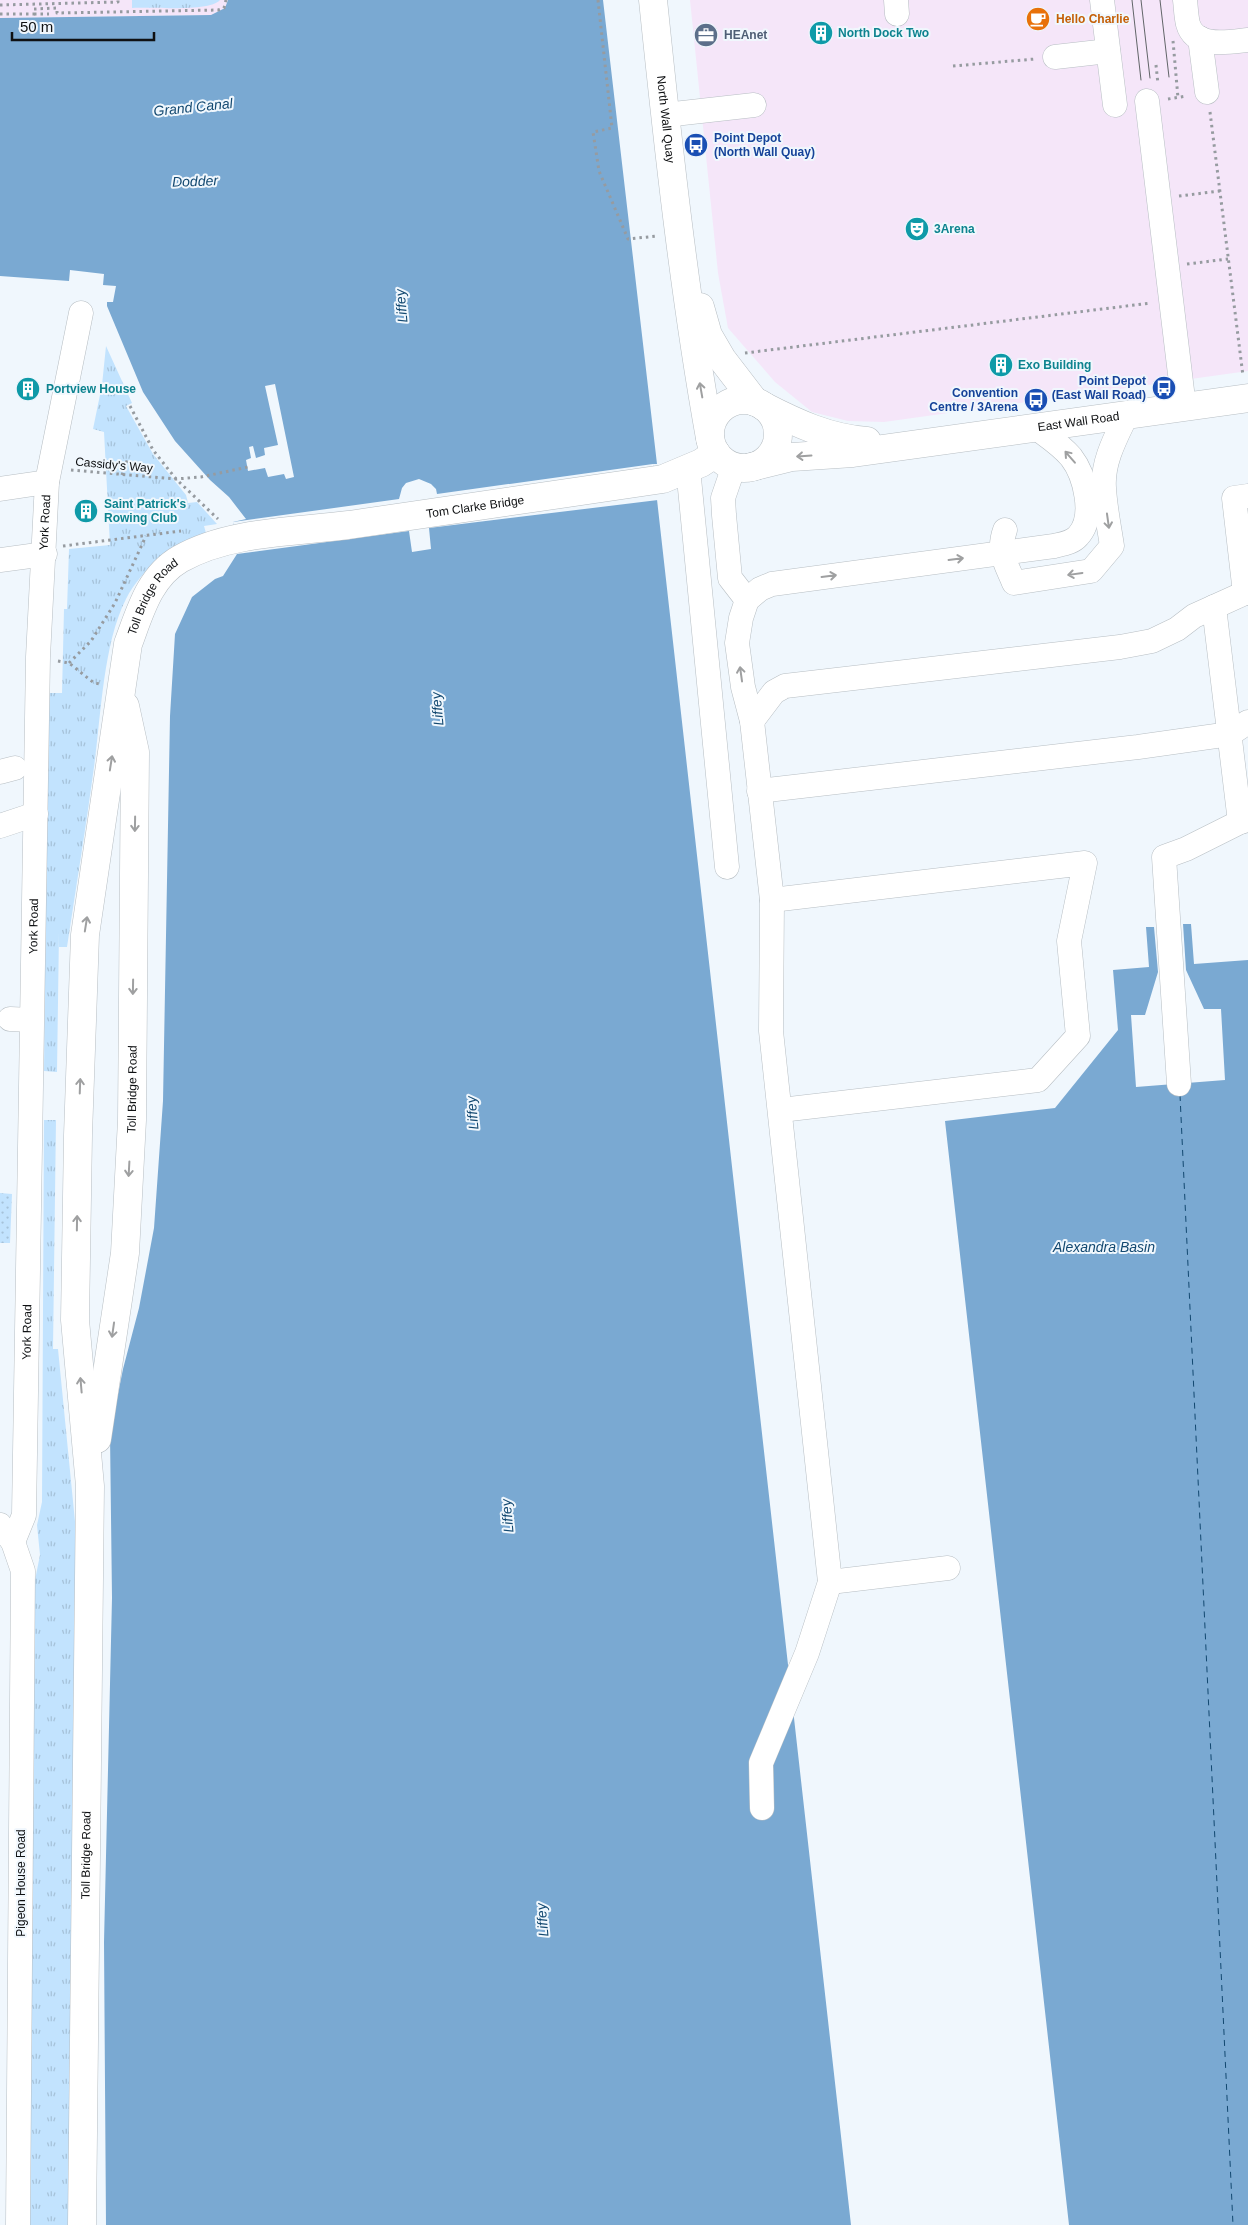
<svg xmlns="http://www.w3.org/2000/svg" width="1248" height="2225" font-family="Helvetica,sans-serif">
	<defs>
		<pattern id="grass-tufts" width="24" height="20" patternUnits="userSpaceOnUse" patternTransform="scale(1.25)"><rect width="24" height="20" fill="#c2e3fe"/><path d="M3 7l-1-3M5 7V3M7 7l1-3M15 17l-1-3M17 17v-4M19 17l1-3" fill="none" stroke="#a6c2d9"/></pattern>
		<pattern id="garden-dots" width="8" height="8" patternUnits="userSpaceOnUse" patternTransform="scale(1.25)"><rect width="8" height="8" fill="#c2e3fe"/><path d="M2 2h.1M6 6h.1" fill="none" stroke="#a6c2d9" stroke-width="1.8" stroke-linecap="round"/></pattern>
	</defs>
	<rect width="100%" height="100%" fill="#f0f7fd"/>
	<g fill="#f5e6f9">
		<path d="M0 0H228L225 8 211 15 0 18Z"/>
		<path d="M690 0H1248V371L884 422 848 421 812 412 775 382 728 328 718 273Z"/>
	</g>
	<g fill="url(#grass-tufts)">
		<path d="M132 0H220C211 12 149 7 132 8Z"/>
		<path d="M106 346 132 403 126 406 153 454 186 495 188 503 197 502 217 524 204 526 206 533C173 545 142 568 126 599 103 644 101 717 94 767 86 827 76 887 67 947H59V932L57 1072 44 1071 48 693H62L64 609H67L69 549 110 545 104 432 93 429 102 385Z"/>
		<path d="M44 1120H56L53 1349H58L79 1562 74 2225H29L34 1585 40 1555 37 1525 42 1502Z"/>
	</g>
	<path fill="url(#garden-dots)" d="M0 1193 12 1194 10 1243H0Z"/>
	<g fill="#7aa9d2">
		<path d="M228 0H603L657 464H653L851 2225H106L104 1942 112 1598 110 1434 123 1369 139 1308 154 1228 163 1101 170 716 175 634 192 597 215 579 223 576 237 554 233 522 246 519 229 497 210 480 175 441 143 392 107 306V302H113L116 286 103 285 104 274 70 270 69 281 0 276V18L211 15 225 8Z"/>
		<path d="M1183 924H1191L1194 964 1248 960V2225H1069L945 1121 1055 1108 1118 1030 1113 970 1149 967 1146 927H1154L1158 972 1145 1015H1131L1136 1087 1225 1080 1221 1009H1204L1186 970Z"/>
	</g>
	<g fill="#f0f7fd">
		<path d="M275 384 294 477 286 479 284 474 268 477 265 468 248 471 246 460 251 458 249 447 253 446 256 458 265 455 264 448 278 445 265 386Z"/>
		<path d="M653 464 658 500 429 528 431 549 412 552 409 531 237 554 233 522 399 499 402 488 406 483 419 479 431 484 436 489 437 494Z"/>
	</g>
	<g fill="none" stroke-linecap="round" stroke-linejoin="round">
		<path stroke="#124870" stroke-width="1" stroke-dasharray="6 5" stroke-linecap="butt" d="M1180 1095 1233 2225"/>
		<g stroke="#b7bec3" stroke-width="25">
			<g id="minor">
				<path d="M896 0 897 14"/>
				<path d="M1102 0 1115 105"/>
				<path d="M1185 0C1186 8 1186 16 1188 24 1195 49 1229 42 1248 40"/>
				<path d="M1200 38 1207 92"/>
				<path d="M1055 57 1108 51"/>
				<path d="M1147 101 1184 407"/>
				<path d="M665 115 754 105"/>
				<path d="M734 466 723 498 724 515 730 578 747 600"/>
				<path d="M688 468 727 867"/>
				<path d="M0 489 47 482"/>
				<path d="M1248 496 1234 498 1245 593H1248"/>
				<path d="M1005 530C997 552 1006 563 1014 583L1091 571 1112 546C1109 526 1105 507 1104 488 1102 462 1116 437 1127 414"/>
				<path d="M0 560 45 554"/>
				<path d="M1214 607 1240 822"/>
				<path d="M752 721 774 692 785 686 1120 647 1152 641 1177 629 1194 616 1245 593"/>
				<path d="M0 772 15 768"/>
				<path d="M759 791 1138 747 1230 734 1248 722"/>
				<path d="M0 826 36 814"/>
				<path d="M772 900 1085 863 1069 941 1078 1036 1038 1080 781 1110"/>
				<path d="M10 1019 31 1020"/>
				<path d="M1179 1084 1164 857 1186 849 1240 822 1248 820"/>
				<path d="M0 1525 13 1542 23 1571 18 2225"/>
				<path id="s1" d="M13 1542 24 1515 38 657 47 482 81 313"/>
				<path d="M830 1582 948 1568"/>
				<path d="M762 1808 761 1763 807 1653 830 1582 771 1031 772 900 752 721 743 687 737 643 741 618 747 600 760 589 772 584 1054 546C1062 544 1072 543 1078 536 1096 517 1085 475 1071 457 1061 445 1047 436 1035 427"/>
			</g>
		</g>
		<g stroke="#b7bec3" stroke-width="29">
			<g id="major">
				<path id="s2" d="M653 0C668 146 684 293 710 438"/>
				<path d="M700 307 708 335 722 359 755 402"/>
				<circle cx="744" cy="434" r="34"/>
				<path d="M763 406C796 423 828 438 867 441"/>
				<path id="s3" d="M751 467 792 457 853 453 1248 398"/>
				<path id="s4" d="M97 1439 125 1253 132 1120 135 752 125 706"/>
				<path id="s5" d="M82 2225 90 1486 75 1320 78 1135 85 935 128 644C140 612 149 577 180 559 229 531 294 532 349 525 454 510 559 495 663 479L701 463 716 453"/>
			</g>
		</g>
		<g stroke="#969ba0" stroke-width="3" stroke-dasharray="2.5 4" stroke-linecap="butt">
			<path d="M598 0 612 128 593 132 599 171 628 239 657 236"/>
			<path d="M0 5 118 2V0"/>
			<path d="M0 14H34V9L57 8V13L218 10 224 8 226 0"/>
			<path d="M34 14H49"/>
			<path d="M1173 41 1178 98"/>
			<path d="M1156 65 1158 84"/>
			<path d="M953 66 1035 59"/>
			<path d="M1168 99 1187 96"/>
			<path d="M1210 112 1243 376"/>
			<path d="M1179 196 1220 191"/>
			<path d="M1187 264 1228 259"/>
			<path d="M745 353 1151 303"/>
			<path d="M130 406 153 450 176 479 218 519"/>
			<path d="M71 470 176 479 201 477 248 467"/>
			<path d="M122 475 128 458"/>
			<path d="M63 546 181 531"/>
			<path d="M58 661 69 663 94 683 100 684"/>
			<path d="M69 663 91 641 115 603 146 536"/>
		</g>
		<use href="#minor" stroke="#fff" stroke-width="24"/>
		<use href="#major" stroke="#fff" stroke-width="28"/>
		<g stroke="#616568" stroke-width="1">
			<path d="M1132 0 1141 80"/>
			<path d="M1141 0 1150 78"/>
			<path d="M1160 0 1169 77"/>
		</g>
	</g>
	<defs><path id="oneway-shaft" d="M-6 0H5M1.5-3L5.5 0L1.5 3" fill="none" stroke-width="1.6" stroke-linecap="round" stroke-linejoin="round" transform="scale(1.25)"/></defs>
	<g stroke="#9fa0a1">
		<use href="#oneway-shaft" transform="translate(701 390) rotate(-100)"/>
		<use href="#oneway-shaft" transform="translate(804 456) rotate(176)"/>
		<use href="#oneway-shaft" transform="translate(1070 457) rotate(-131)"/>
		<use href="#oneway-shaft" transform="translate(1108 521) rotate(82)"/>
		<use href="#oneway-shaft" transform="translate(956 559) rotate(-7)"/>
		<use href="#oneway-shaft" transform="translate(1075 574) rotate(172)"/>
		<use href="#oneway-shaft" transform="translate(829 576) rotate(-7)"/>
		<use href="#oneway-shaft" transform="translate(741 674) rotate(-98)"/>
		<use href="#oneway-shaft" transform="translate(111 763) rotate(-81)"/>
		<use href="#oneway-shaft" transform="translate(135 824) rotate(91)"/>
		<use href="#oneway-shaft" transform="translate(86 924) rotate(-81)"/>
		<use href="#oneway-shaft" transform="translate(133 987) rotate(91)"/>
		<use href="#oneway-shaft" transform="translate(80 1086) rotate(-88)"/>
		<use href="#oneway-shaft" transform="translate(129 1169) rotate(93)"/>
		<use href="#oneway-shaft" transform="translate(77 1223) rotate(-89)"/>
		<use href="#oneway-shaft" transform="translate(113 1330) rotate(98)"/>
		<use href="#oneway-shaft" transform="translate(81 1385) rotate(-95)"/>
	</g>
	<defs>
		<g id="cafe-disc" transform="scale(1.25)"><circle r="9.5" fill="#e8710a" stroke="#f0f7fd"/><path d="M-5.5-4.5H6V0H3Q3 3.5 0 3.5H-2.5Q-5.5 3.5-5.5 0ZM3-3.2v2h1.7v-2ZM-6 4.5H4V6H-6Z" fill="#fff"/></g>
		<g id="building-disc" transform="scale(1.25)"><circle r="9.5" fill="#0f9aa8" stroke="#f0f7fd"/><path d="M-4-6H4V6H1V3H-1V6H-4ZM-2.5-4.3h1.7v1.8h-1.7ZM.8-4.3h1.7v1.8H.8ZM-2.5-1h1.7V.8h-1.7ZM.8-1h1.7V.8H.8Z" fill="#fff"/></g>
		<g id="office-disc" transform="scale(1.25)"><circle r="9.5" fill="#5c6f8a" stroke="#f0f7fd"/><path d="M-6-3h4V-5.5h4V-3h4V5H-6ZM-1-4.5V-3h2v-1.5ZM-6 0V1H6V0Z" fill="#fff"/></g>
		<g id="bus-disc" transform="scale(1.25)"><circle r="9.5" fill="#1a4fb4" stroke="#f0f7fd"/><path d="M-5-6H5V4H4V6H2V4H-2V6H-4V4H-5ZM-3.5-4V0h7V-4ZM-3.5 1.2v1.5H-2V1.2ZM2 1.2v1.5H3.5V1.2Z" fill="#fff"/></g>
		<g id="theatre-disc" transform="scale(1.25)"><circle r="9.5" fill="#0f9aa8" stroke="#f0f7fd"/><path d="M-5-5.5Q0-4 5-5.5V0Q5 5 0 6Q-5 5-5 0ZM-3.3-2.5H-1v1.5H-3.3ZM1-2.5H3.3v1.5H1ZM-2.8 1Q0 5.5 2.8 1Z" fill="#fff"/></g>
	</defs>
	<g fill-rule="evenodd">
		<use href="#cafe-disc" x="1038" y="19"/>
		<use href="#building-disc" x="821" y="33"/>
		<use href="#office-disc" x="706" y="35"/>
		<use href="#bus-disc" x="696" y="145"/>
		<use href="#theatre-disc" x="917" y="229"/>
		<use href="#building-disc" x="1001" y="365"/>
		<use href="#bus-disc" x="1164" y="388"/>
		<use href="#building-disc" x="28" y="389"/>
		<use href="#bus-disc" x="1036" y="400"/>
		<use href="#building-disc" x="86" y="511"/>
	</g>
	<g text-anchor="middle" dominant-baseline="central" stroke-width="4" stroke-linejoin="round" paint-order="stroke">
		<g font-size="12" font-weight="bold" fill="#c56008" stroke="#f0f7fd" text-anchor="start">
			<text x="1056" y="19">Hello Charlie</text>
		</g>
		<g font-size="12" font-weight="bold" fill="#0d838f" stroke="#f0f7fd" text-anchor="start">
			<text x="838" y="33">North Dock Two</text>
			<text x="934" y="229">3Arena</text>
			<text x="1018" y="365">Exo Building</text>
			<text x="46" y="389">Portview House</text>
			<text x="104" y="504">Saint Patrick's<tspan x="104" dy="14">Rowing Club</tspan></text>
		</g>
		<g font-size="12" font-weight="bold" fill="#4e5e75" stroke="#f0f7fd" text-anchor="start">
			<text x="724" y="35">HEAnet</text>
		</g>
		<g font-size="12" fill="#0f1113" stroke="#f0f7fd">
			<text stroke="none"><textPath href="#s2" startOffset="120">North Wall Quay</textPath></text>
			<text stroke="none"><textPath href="#s3" startOffset="331">East Wall Road</textPath></text>
			<text transform="translate(114 465) rotate(5)">Cassidy's Way</text>
			<text stroke="none"><textPath href="#s5" startOffset="1988">Tom Clarke Bridge</textPath></text>
			<text stroke="none"><textPath href="#s1" startOffset="1022">York Road</textPath></text>
			<text stroke="none"><textPath href="#s5" startOffset="1639">Toll Bridge Road</textPath></text>
			<text stroke="none"><textPath href="#s1" startOffset="618">York Road</textPath></text>
			<text stroke="none"><textPath href="#s4" startOffset="352">Toll Bridge Road</textPath></text>
			<text stroke="none"><textPath href="#s1" startOffset="212">York Road</textPath></text>
			<text stroke="none"><textPath href="#s5" startOffset="370">Toll Bridge Road</textPath></text>
			<text transform="translate(21 1883) rotate(-90)">Pigeon House Road</text>
		</g>
		<g font-size="12" font-weight="bold" fill="#164399" stroke="#f0f7fd" text-anchor="end">
			<text x="714" y="138" text-anchor="start">Point Depot<tspan x="714" dy="14">(North Wall Quay)</tspan></text>
			<text x="1146" y="381">Point Depot<tspan x="1146" dy="14">(East Wall Road)</tspan></text>
			<text x="1018" y="393">Convention<tspan x="1018" dy="14">Centre / 3Arena</tspan></text>
		</g>
		<g font-size="14" font-style="italic" fill="#124870" stroke="#f0f7fd">
			<text transform="translate(193 107) rotate(-6)">Grand Canal</text>
			<text transform="translate(195 181) rotate(-2)">Dodder</text>
			<text transform="translate(401 306) rotate(-95)">Liffey</text>
			<text transform="translate(437 709) rotate(-95)">Liffey</text>
			<text transform="translate(472 1113) rotate(-95)">Liffey</text>
			<text x="1104" y="1247">Alexandra Basin</text>
			<text transform="translate(507 1516) rotate(-95)">Liffey</text>
			<text transform="translate(542 1920) rotate(-95)">Liffey</text>
		</g>
	</g>
	<path d="M12 32v8h142v-8" fill="none" stroke="#0f1113" stroke-width="2.5"/>
	<text x="20" y="32" font-size="15" fill="#0f1113" stroke="#f0f7fd" stroke-width="4" paint-order="stroke">50 m</text>
</svg>
